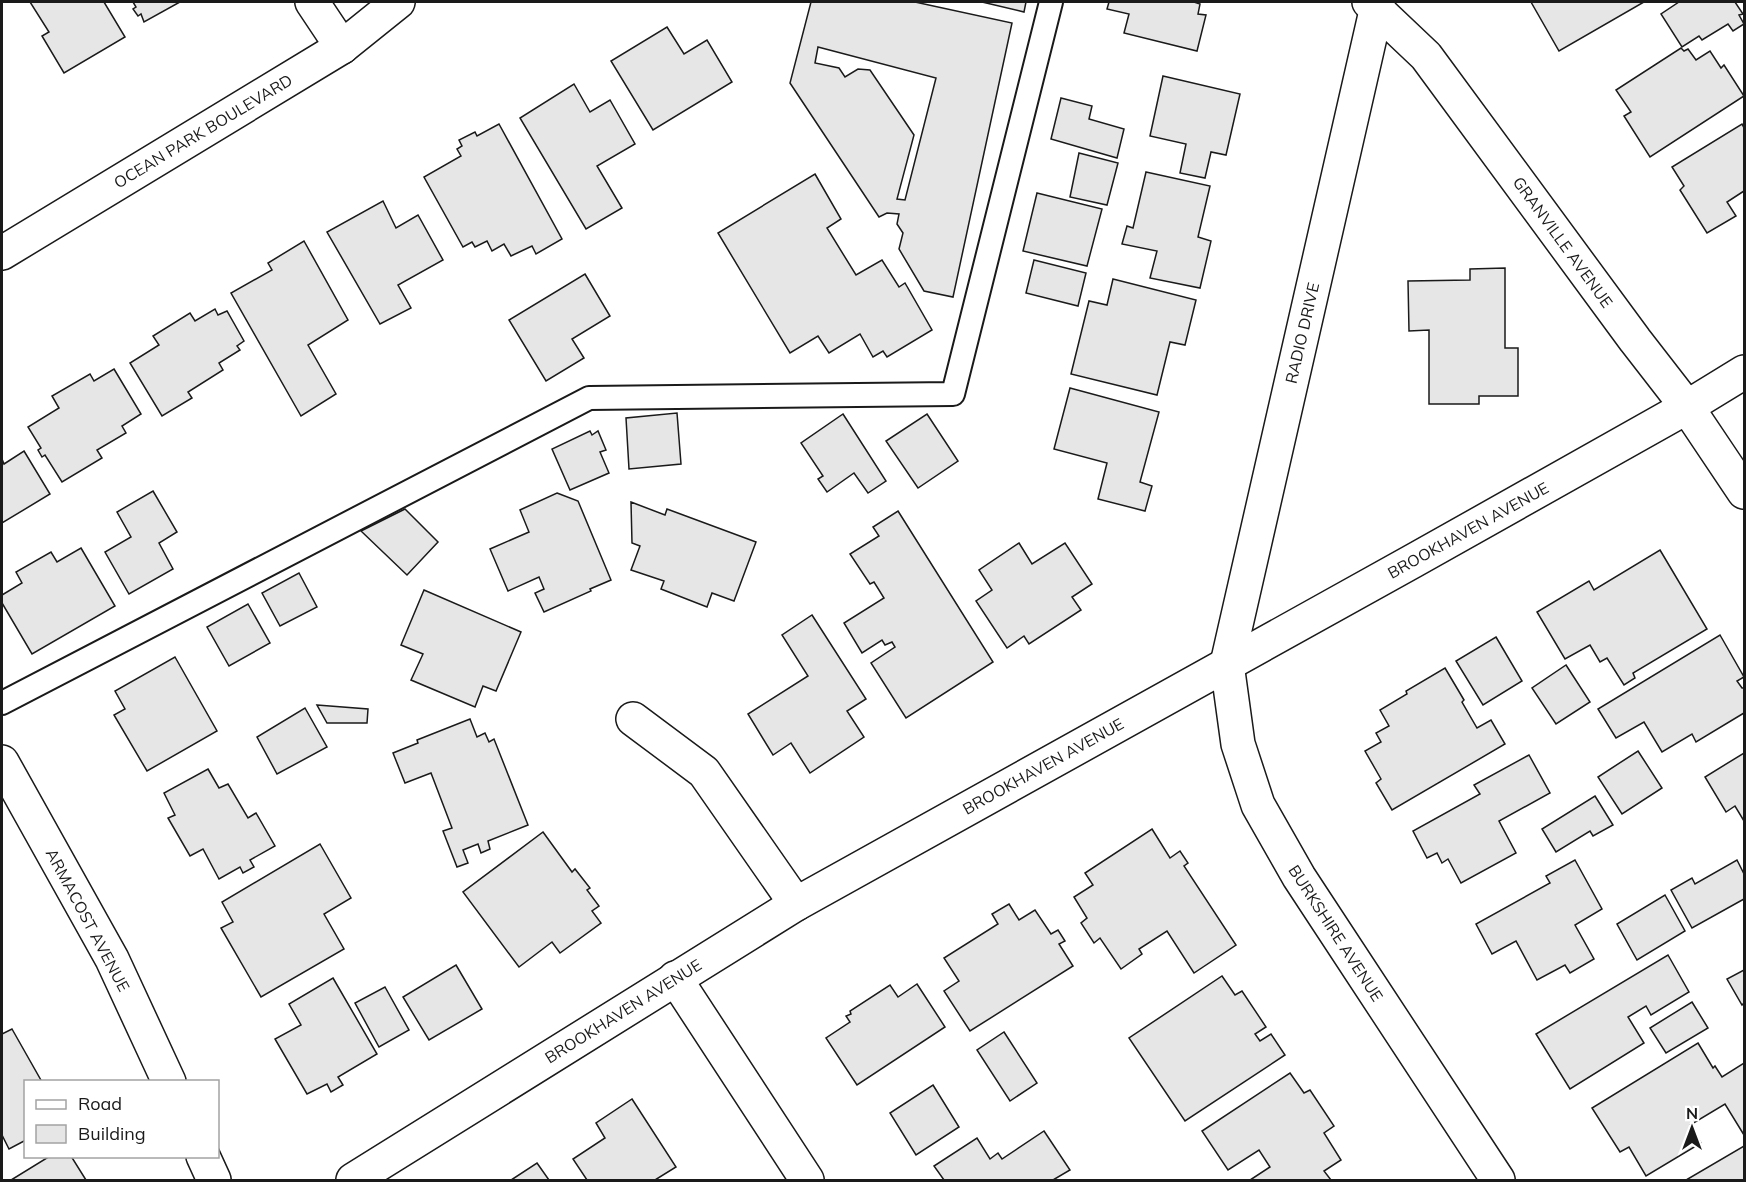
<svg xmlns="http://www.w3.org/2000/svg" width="1746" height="1182" font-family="Mulish,sans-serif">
	<rect width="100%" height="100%" fill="#fff"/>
	<g fill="#e6e6e6" stroke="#1a1a1a" stroke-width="1.5" fill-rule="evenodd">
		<path d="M30 2H104L125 37 64 73 42 36 49 32Z"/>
		<path d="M133 2H180L144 22 141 14 138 16 133 9 136 7Z"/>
		<path d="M811 2H915L1012 23 953 297 924 291 899 249 903 233 897 224 899 214 887 213 879 217 790 83ZM818 47 936 78 905 200 897 199 914 135 870 70 858 69 845 77 839 68 815 63Z"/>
		<path d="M982 2H1026L1024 12Z"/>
		<path d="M1109 2H1194L1200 4 1198 14 1206 15 1197 51 1124 33 1129 14 1107 9Z"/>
		<path d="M1531 2H1644L1559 51Z"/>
		<path d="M1679 2H1735L1743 14 1739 15 1744 24 1733 31 1728 24 1702 40 1699 36 1682 47 1661 14Z"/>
		<path d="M667 27 684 54 707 40 732 82 653 130 611 61Z"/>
		<path d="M1681 48 1684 51 1688 49 1696 60 1710 51 1721 68 1724 65 1744 96 1650 157 1624 116 1631 112 1616 90Z"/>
		<path d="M1163 76 1240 94 1226 155 1211 152 1205 178 1180 173 1186 144 1150 136Z"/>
		<path d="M574 84 590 112 610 100 635 144 597 166 622 208 586 229 520 118Z"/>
		<path d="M1061 98 1092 106 1089 119 1124 129 1117 158 1051 139Z"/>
		<path d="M499 124 562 239 536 254 532 246 511 256 504 244 492 251 487 241 475 247 472 242 463 247 424 177 461 156 457 149 462 146 459 140 475 132 477 136Z"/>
		<path d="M1742 124 1744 128V191L1727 202 1736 216 1707 233 1680 190 1684 186 1672 167Z"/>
		<path d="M1079 153 1118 163 1107 205 1070 197Z"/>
		<path d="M1146 172 1210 186 1198 237 1211 241 1200 288 1150 278 1157 251 1122 244 1127 226 1133 228Z"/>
		<path d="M815 174 841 219 827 228 856 275 882 260 899 287 905 283 932 330 887 357 883 351 873 357 860 334 829 353 818 336 790 353 718 233Z"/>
		<path d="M1037 193 1102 209 1087 266 1023 251Z"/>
		<path d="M383 201 396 228 418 215 443 260 398 285 411 308 380 324 327 232Z"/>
		<path d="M304 241 348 320 308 345 336 394 301 416 231 293 272 270 268 263Z"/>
		<path d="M1034 260 1086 273 1078 306 1026 293Z"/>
		<path d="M1505 268V348H1518V396H1479V404H1429V330L1409 331 1408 281 1470 280V269Z"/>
		<path d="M585 274 610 316 572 339 584 358 546 381 509 320Z"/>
		<path d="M1113 279 1196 300 1185 345 1170 342 1157 395 1071 374 1089 301 1107 305Z"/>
		<path d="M215 309 218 315 227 311 244 341 237 346 240 350 219 363 223 370 188 392 192 398 162 416 130 363 159 345 153 336 190 313 195 321Z"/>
		<path d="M114 369 141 414 122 426 126 433 97 450 102 458 62 482 45 455 42 457 38 450 41 448 28 427 59 408 52 396 90 374 94 381Z"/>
		<path d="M1070 388 1159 412 1140 482 1152 486 1145 511 1098 499 1107 463 1054 449Z"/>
		<path d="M677 413 681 464 629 469 626 418Z"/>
		<path d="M843 414 886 481 868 493 854 473 827 492 818 479 823 476 801 443Z"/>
		<path d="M927 414 958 461 918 488 886 441Z"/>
		<path d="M590 431 592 435 598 431 606 450 600 452 609 473 570 490 552 449Z"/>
		<path d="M24 451 50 494 2 523V459L4 464Z"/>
		<path d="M153 491 177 532 159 543 173 569 129 594 105 552 131 537 117 512Z"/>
		<path d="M557 493 578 501 611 580 590 589 591 591 544 612 535 593 544 589 539 577 508 591 490 549 529 532 520 510Z"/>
		<path d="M631 502 665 515 667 509 756 542 734 601 712 593 707 607 661 589 664 581 631 570 640 546 632 543Z"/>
		<path d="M405 509 438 542 407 575 361 531Z"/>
		<path d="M898 511 993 662 906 718 871 663 895 647 892 642 885 645 882 640 862 653 844 623 884 598 874 582 870 584 850 554 879 536 873 527Z"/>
		<path d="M1019 543 1032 564 1065 543 1092 584 1072 597 1081 610 1029 644 1024 636 1007 648 976 601 992 590 979 570Z"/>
		<path d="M81 548 115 606 32 654 2 603V595L22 583 16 572 51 552 57 562Z"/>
		<path d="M1660 550 1707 629 1633 673 1635 678 1624 685 1607 658 1600 662 1590 645 1565 659 1537 612 1589 581 1594 590Z"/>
		<path d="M299 573 317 607 280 626 262 593Z"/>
		<path d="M424 590 521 632 496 691 483 686 475 707 411 680 423 654 401 645Z"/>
		<path d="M248 604 270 643 229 666 207 627Z"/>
		<path d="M812 615 866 699 847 711 864 737 810 773 791 743 773 755 748 714 808 676 782 635Z"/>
		<path d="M1720 635 1744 677 1737 681 1742 688H1744V713L1696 742 1692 734 1662 752 1644 722 1616 738 1598 709Z"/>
		<path d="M1496 637 1522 681 1483 705 1456 661Z"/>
		<path d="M175 657 217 731 147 771 114 715 125 709 115 691Z"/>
		<path d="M1566 665 1590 702 1556 724 1532 688Z"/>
		<path d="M1445 668 1464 700 1462 702 1477 728 1491 720 1505 744 1392 810 1376 783 1381 779 1365 751 1381 742 1376 733 1389 726 1380 710 1407 694 1406 691Z"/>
		<path d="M317 705 368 709 367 723H327Z"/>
		<path d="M305 708 327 747 277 774 257 737Z"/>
		<path d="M470 719 477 737 485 733 489 742 494 739 528 825 488 841 490 849 481 853 478 844 463 850 468 863 457 867 443 831 452 828 431 773 405 783 393 753 418 743 417 740Z"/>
		<path d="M1638 751 1662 788 1622 814 1598 777Z"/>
		<path d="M1744 753V821L1735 806 1726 812 1705 777Z"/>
		<path d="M1529 755 1550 793 1499 821 1516 853 1461 883 1448 859 1442 863 1437 853 1427 858 1413 831 1480 794 1474 785Z"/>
		<path d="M208 769 219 788 228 784 248 818 256 813 275 846 250 860 254 867 243 873 240 867 219 879 203 849 190 856 168 818 175 815 164 793Z"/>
		<path d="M1595 796 1613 825 1593 836 1590 831 1556 852 1542 829Z"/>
		<path d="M1152 829 1170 858 1180 851 1188 863 1184 866 1236 945 1194 973 1167 931 1139 949 1142 954 1121 969 1100 938 1094 943 1081 923 1087 918 1074 897 1093 885 1085 873Z"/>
		<path d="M543 832 572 872 575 869 590 888 587 890 599 906 592 911 601 923 560 953 552 942 519 967 463 892Z"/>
		<path d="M320 844 351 898 324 914 344 949 261 997 221 928 233 922 222 902Z"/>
		<path d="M1575 860 1602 909 1575 925 1594 959 1570 973 1565 965 1537 980 1516 941 1492 954 1476 924 1550 883 1546 876Z"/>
		<path d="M1737 860 1744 874V899L1692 928 1671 890 1692 878 1695 884Z"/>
		<path d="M1665 895 1685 931 1637 960 1617 924Z"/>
		<path d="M1009 904 1019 920 1035 910 1051 934 1058 930 1065 941 1059 944 1073 966 970 1031 944 991 959 981 944 958 998 924 992 914Z"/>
		<path d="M1668 955 1689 992 1651 1015 1646 1006 1628 1017 1644 1043 1570 1089 1536 1034Z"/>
		<path d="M456 965 482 1009 429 1040 403 997Z"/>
		<path d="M1744 970V1003L1742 1005 1727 979Z"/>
		<path d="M1222 976 1235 995 1242 991 1266 1027 1255 1034 1260 1041 1271 1034 1285 1055 1185 1121 1129 1038Z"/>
		<path d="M333 978 377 1054 338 1077 343 1085 331 1092 327 1084 307 1094 275 1039 301 1025 289 1004Z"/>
		<path d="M917 984 945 1027 857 1085 826 1038 850 1022 846 1016 851 1014 850 1011 890 985 898 997Z"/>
		<path d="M385 987 409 1030 379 1047 355 1003Z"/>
		<path d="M1692 1002 1708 1028 1666 1053 1650 1028Z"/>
		<path d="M12 1029 42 1082H26V1140L9 1149 2 1135V1034Z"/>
		<path d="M1004 1032 1037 1083 1010 1101 977 1050Z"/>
		<path d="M1698 1043 1713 1068 1715 1066 1722 1077 1744 1063V1135L1725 1104 1690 1125 1701 1143 1646 1176 1629 1147 1620 1152 1592 1108Z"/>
		<path d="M1290 1073 1304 1093 1310 1090 1334 1126 1324 1133 1341 1160 1324 1171 1331 1180H1250L1270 1167 1259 1150 1228 1170 1202 1131Z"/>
		<path d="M933 1085 959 1127 916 1155 890 1113Z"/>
		<path d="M632 1099 676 1167 655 1180H587L573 1159 605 1138 596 1123Z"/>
		<path d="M1044 1131 1070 1170 1053 1180H944L934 1166 977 1138 990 1159 998 1153 1002 1159Z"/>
		<path d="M1744 1146V1180H1686Z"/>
		<path d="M50 1156H71L86 1180H11Z"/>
		<path d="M537 1163 549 1180H511Z"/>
	</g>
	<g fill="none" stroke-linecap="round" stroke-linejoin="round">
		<g stroke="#1a1a1a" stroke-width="26">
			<path id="service" d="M2 703 589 398 953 394 1051 2"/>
		</g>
		<g stroke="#1a1a1a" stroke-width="36">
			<g id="minor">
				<path d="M312 2 342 47"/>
				<path d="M1369 2 1426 56 1635 340 1687 407 1744 492"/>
				<path d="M1378 2 1227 664 1238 744 1258 805 1299 877 1498 1180"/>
				<path d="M633 719 704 772 796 904"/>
				<path d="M2 762 112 959 169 1082"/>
				<path d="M675 978 807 1180"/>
				<path d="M203 1156 214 1180"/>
				<path d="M353 1180 796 904 1413 561 1687 407 1744 372"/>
			</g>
		</g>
		<g stroke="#1a1a1a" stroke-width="36">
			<path id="secondary" d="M2 253 342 47 398 2"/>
		</g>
		<use href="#service" stroke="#fff" stroke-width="22"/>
		<use href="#minor" stroke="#fff" stroke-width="33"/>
		<use href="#secondary" stroke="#fff" stroke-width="33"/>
	</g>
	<g text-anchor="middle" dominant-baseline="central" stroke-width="4.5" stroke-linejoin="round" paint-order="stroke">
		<g font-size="16" fill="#1a1a1a" stroke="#fff">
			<text transform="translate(203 131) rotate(-31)">OCEAN PARK BOULEVARD</text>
			<text transform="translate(1563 242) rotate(54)">GRANVILLE AVENUE</text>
			<text transform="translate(1302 333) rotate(-77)">RADIO DRIVE</text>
			<text transform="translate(1468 530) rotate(-29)">BROOKHAVEN AVENUE</text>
			<text transform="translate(1043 766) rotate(-29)">BROOKHAVEN AVENUE</text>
			<text transform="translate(88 920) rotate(62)">ARMACOST AVENUE</text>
			<text transform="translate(1336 933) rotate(57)">BURKSHIRE AVENUE</text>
			<text transform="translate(623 1011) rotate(-32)">BROOKHAVEN AVENUE</text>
		</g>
	</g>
	<rect width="1746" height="1182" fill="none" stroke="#1a1a1a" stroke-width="6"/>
	<rect x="24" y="1080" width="195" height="78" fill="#ffffff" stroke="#a3a3a3" stroke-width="1.5"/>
	<rect x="36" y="1100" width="30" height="9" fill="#ffffff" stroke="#a3a3a3" stroke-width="1.5"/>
	<text x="78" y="1110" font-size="18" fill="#1a1a1a">Road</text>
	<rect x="36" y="1125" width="30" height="18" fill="#e6e6e6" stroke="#a3a3a3" stroke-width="1.5"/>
	<text x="78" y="1140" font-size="18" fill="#1a1a1a">Building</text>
	<g transform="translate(1692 1128)" stroke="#ffffff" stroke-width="4.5" paint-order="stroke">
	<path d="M0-4.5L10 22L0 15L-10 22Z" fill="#1a1a1a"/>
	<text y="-9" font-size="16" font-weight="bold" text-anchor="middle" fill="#1a1a1a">N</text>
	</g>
</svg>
